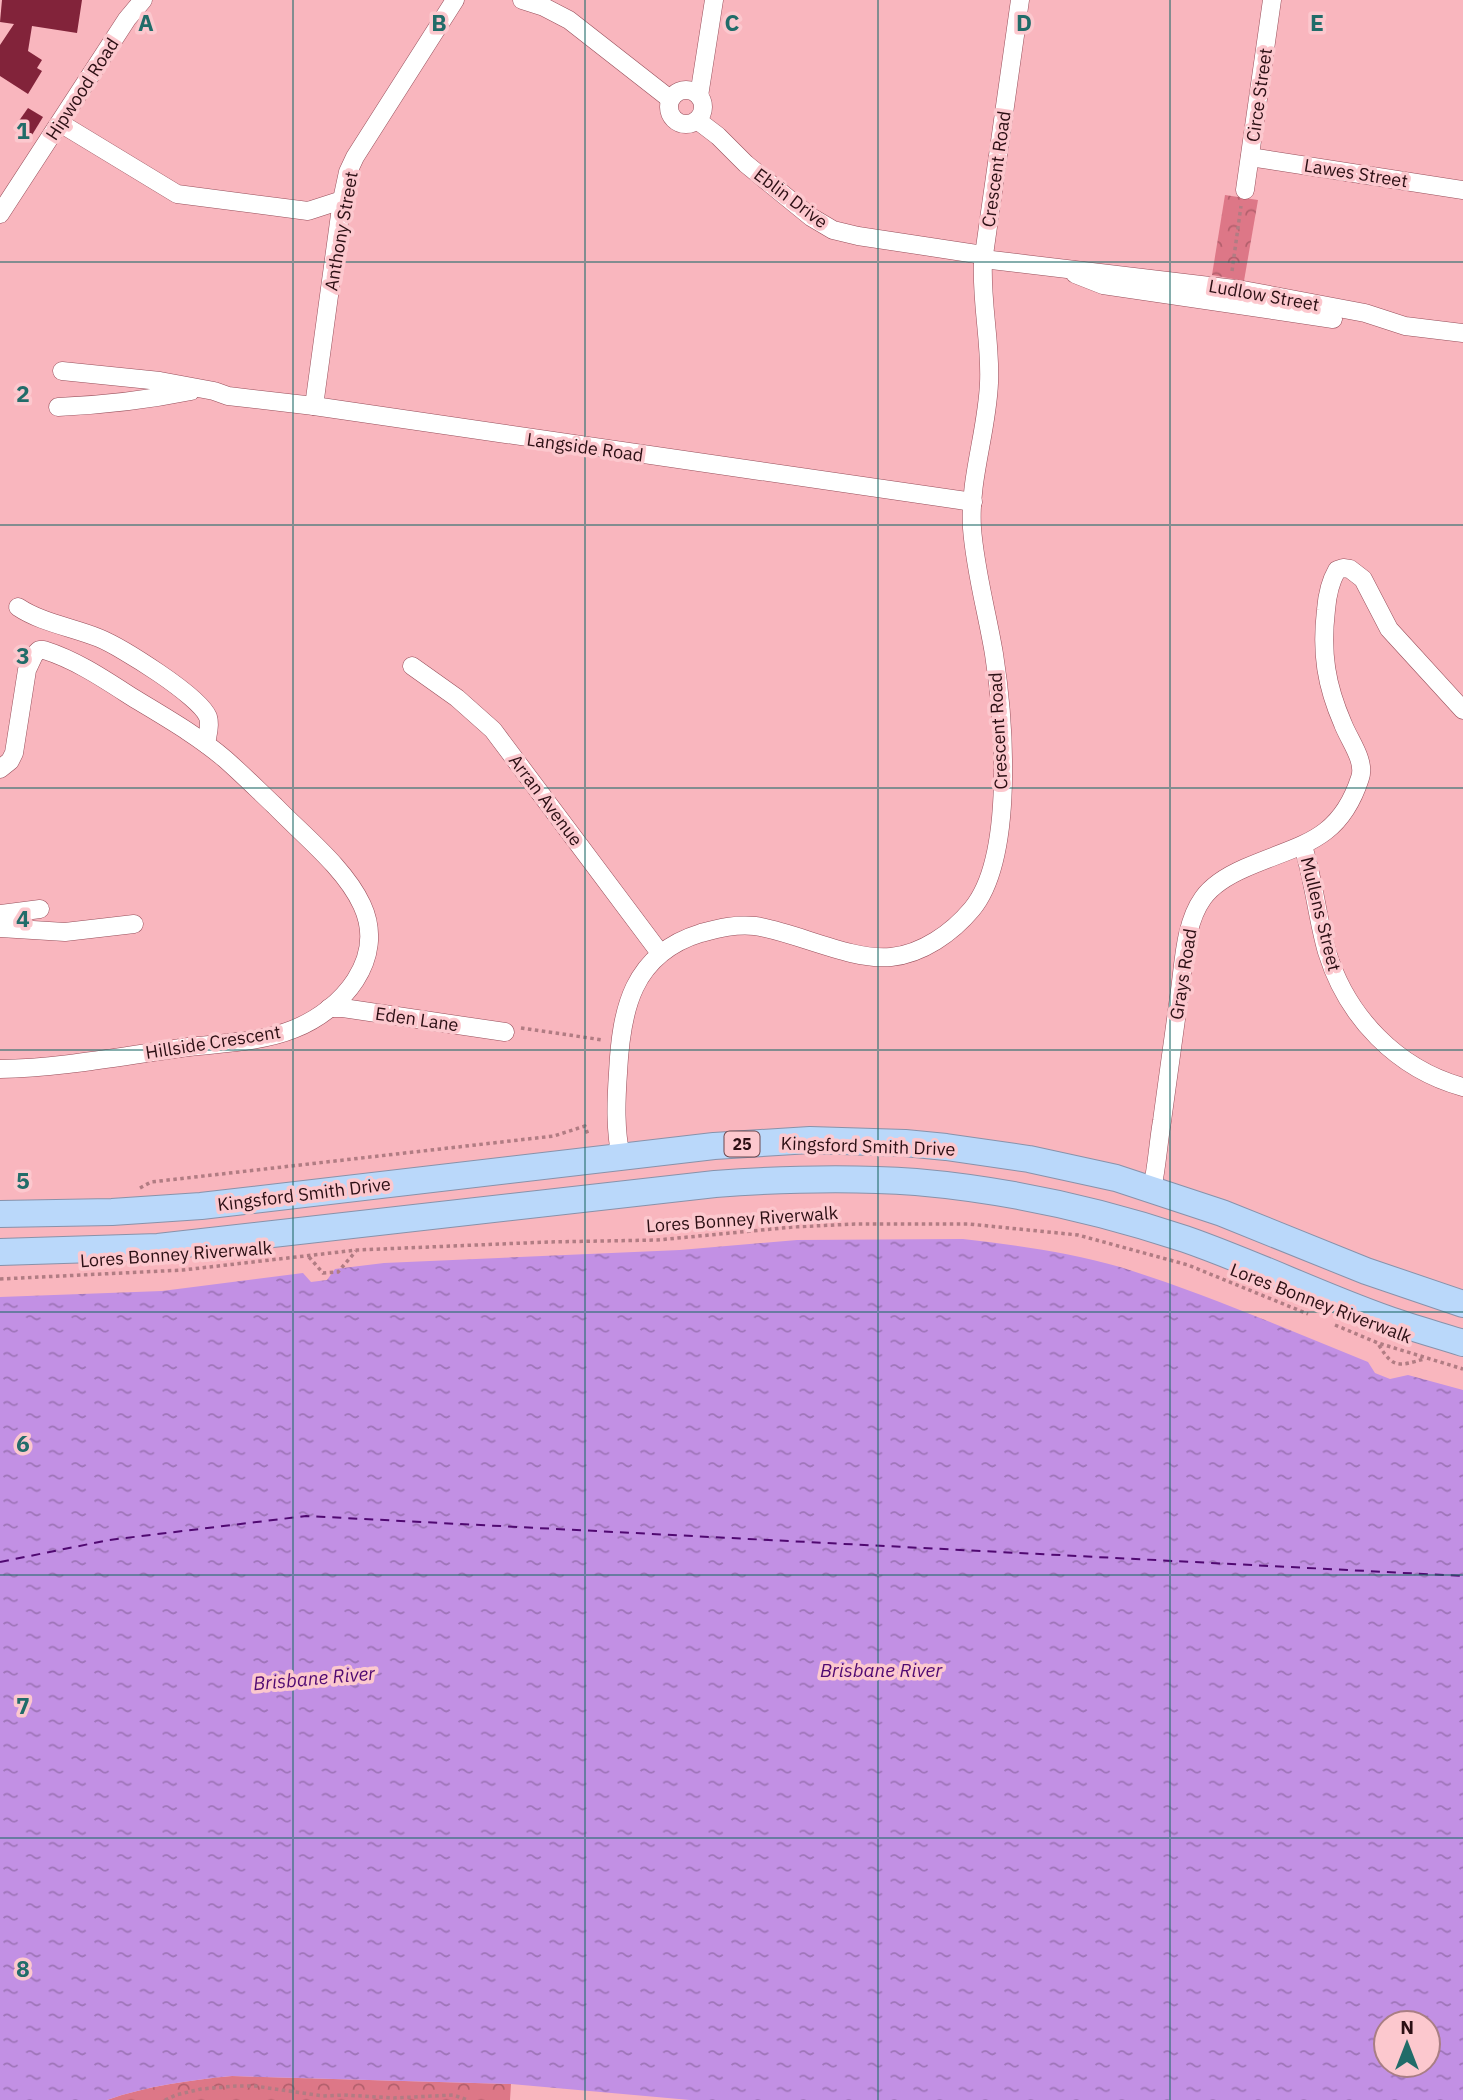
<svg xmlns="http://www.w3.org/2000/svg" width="1463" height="2100" font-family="'IBM Plex Sans',sans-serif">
	<defs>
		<pattern id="forest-crowns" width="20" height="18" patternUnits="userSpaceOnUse" patternTransform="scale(1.75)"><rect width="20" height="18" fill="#dd7787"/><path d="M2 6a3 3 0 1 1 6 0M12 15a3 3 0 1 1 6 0" fill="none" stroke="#b3606d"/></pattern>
		<pattern id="water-ripples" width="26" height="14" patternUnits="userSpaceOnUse" patternTransform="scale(1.75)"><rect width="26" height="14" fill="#c290e4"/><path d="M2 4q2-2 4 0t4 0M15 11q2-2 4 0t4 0" fill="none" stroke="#9e74b8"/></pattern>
	</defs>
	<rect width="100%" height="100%" fill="#f9b6be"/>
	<g fill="url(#forest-crowns)">
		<path d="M1225 195 1258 200 1244 281 1212 275Z"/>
		<path d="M232 2076 511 2084 510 2100H107C146 2086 191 2080 232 2076Z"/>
	</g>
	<path fill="url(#water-ripples)" fill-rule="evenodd" d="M963 1239C1016 1245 1068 1252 1120 1267 1204 1293 1286 1329 1368 1362L1375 1373 1390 1379 1408 1375 1463 1390V2100H690L511 2084 232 2076C191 2080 146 2086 107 2100H0V1297L162 1291 303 1273 311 1282 327 1280 335 1269 384 1263 680 1250 797 1240ZM1386 2023H1428V2065H1386Z"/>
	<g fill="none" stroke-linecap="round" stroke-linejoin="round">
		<path stroke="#500971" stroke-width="2" stroke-dasharray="9 7" stroke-linecap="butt" d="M0 1562 109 1540 306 1516 1463 1576"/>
	</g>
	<g fill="#82233a">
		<path d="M2 0H82L77 33 32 26 28 51 42 60 37 68 42 71 28 94 0 76V45L14 24 0 22Z"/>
		<path d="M28 108 43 117 32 135 16 125Z"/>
	</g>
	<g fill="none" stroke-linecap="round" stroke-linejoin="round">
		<g stroke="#974e5a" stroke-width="19">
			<g id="minor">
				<path d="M522 0 544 7 569 20 670 99"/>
				<circle cx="686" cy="107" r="17"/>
				<path d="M699 96 714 0"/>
				<path d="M697 120 718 136 746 164 811 217 833 230 858 236 983 255"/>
				<path d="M60 123 177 194 308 211 342 200"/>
				<path d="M1250 157 1463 190"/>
				<path d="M1245 190 1272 0"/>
				<path d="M0 214 127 19 143 0"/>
				<path d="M983 259 1243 290 1365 313 1405 326 1463 333"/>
				<path d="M1075 274 1103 285 1333 319"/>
				<path d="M62 371 160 381 214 391 228 396 314 406 973 502"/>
				<path d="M314 406 342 200 348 172 355 157 455 0"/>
				<path d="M58 407C103 405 147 400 191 391"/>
				<path d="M18 607C42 623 72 627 99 638 121 647 200 696 208 717 211 726 207 736 206 744"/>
				<path d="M412 666 457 698 493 730 660 953"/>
				<path d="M0 769 10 761 14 753 27 670 34 655 39 650H44C76 660 104 679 132 697 163 716 197 735 225 759 242 774 258 790 275 806 303 835 345 868 362 905 387 959 342 1010 294 1029 262 1042 223 1043 189 1047 127 1055 63 1068 0 1069"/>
				<path d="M1303 846C1314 881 1317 917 1327 952 1347 1017 1397 1069 1463 1087"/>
				<path d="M0 914 40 909"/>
				<path d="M0 928 65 932 134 924"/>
				<path d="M329 1008H343L505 1032"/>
				<path d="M621 1158C615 1129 616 1102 618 1073 621 1010 632 954 701 933 719 928 736 924 755 926 796 932 851 961 891 957 922 954 952 933 972 909 1015 857 1004 718 994 654 987 612 975 570 972 528 969 479 987 432 989 383 991 343 981 303 983 262L1020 0"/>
				<path d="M1152 1189C1157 1167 1158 1144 1162 1121 1168 1078 1174 1034 1180 990 1184 961 1185 923 1203 898 1213 884 1229 875 1245 868 1299 844 1339 843 1360 778 1366 761 1349 740 1343 724 1326 685 1321 653 1326 610 1327 597 1330 582 1337 570L1343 568 1350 569 1363 579 1389 629 1463 710"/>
			</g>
		</g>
		<g stroke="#8892aa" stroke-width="28">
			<g id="highway">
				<path d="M0 1214 112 1212 201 1206 714 1146 810 1140 905 1143 946 1147 1029 1159 1116 1178 1222 1213 1366 1271 1463 1304"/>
				<path d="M0 1252 158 1247 715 1184C782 1179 849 1177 916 1182 1007 1190 1098 1210 1185 1239 1254 1263 1319 1295 1387 1319 1412 1328 1438 1335 1463 1343"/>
			</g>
		</g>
		<g stroke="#b17c83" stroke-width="3.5" stroke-dasharray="3.5 3.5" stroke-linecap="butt">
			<path d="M1232 271 1241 206"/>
			<path d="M521 1028 603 1040"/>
			<path d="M140 1188 151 1182 554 1136 585 1126 588 1135"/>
			<path d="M309 1257 323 1273 338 1272 356 1251"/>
			<path d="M0 1279 183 1270 357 1250 548 1242 657 1240 793 1227 855 1224H969L1078 1235 1188 1265 1308 1314"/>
			<path d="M1335 1325 1378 1343 1463 1369"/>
			<path d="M1379 1345C1393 1369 1399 1366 1424 1359"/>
			<path d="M165 2100 176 2095 201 2089 236 2086H255L323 2096 344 2095 394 2098 453 2095 468 2100"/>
		</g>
		<use href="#minor" stroke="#fff" stroke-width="18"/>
		<use href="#highway" stroke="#bad8fa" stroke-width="26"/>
	</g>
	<path fill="none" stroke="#216c69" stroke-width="2" stroke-opacity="0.55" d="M293 0V2100M585 0V2100M878 0V2100M1170 0V2100M0 262H1463M0 525H1463M0 788H1463M0 1050H1463M0 1312H1463M0 1575H1463M0 1838H1463"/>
	<g text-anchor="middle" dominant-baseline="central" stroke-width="7" stroke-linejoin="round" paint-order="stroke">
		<rect fill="#fcc8ce" stroke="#6a464c" stroke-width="2" x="724.5" y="1131.5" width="35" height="25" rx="5"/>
		<g font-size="16" font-weight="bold" fill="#2c0f14">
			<text x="742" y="1144">25</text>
		</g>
		<g font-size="18" fill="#2c0f14" stroke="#fcc8ce">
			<text transform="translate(82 89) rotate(-57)">Hipwood Road</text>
			<text transform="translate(1259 95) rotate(-82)">Circe Street</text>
			<text transform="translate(996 169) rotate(-82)">Crescent Road</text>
			<text transform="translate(1356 173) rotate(9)">Lawes Street</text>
			<text transform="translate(791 198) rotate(37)">Eblin Drive</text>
			<text transform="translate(341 231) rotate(-80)">Anthony Street</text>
			<text transform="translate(1264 295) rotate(10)">Ludlow Street</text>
			<text transform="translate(585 447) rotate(8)">Langside Road</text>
			<text transform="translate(998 731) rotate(-93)">Crescent Road</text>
			<text transform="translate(546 800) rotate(53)">Arran Avenue</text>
			<text transform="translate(1321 914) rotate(76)">Mullens Street</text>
			<text transform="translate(1183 974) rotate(-81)">Grays Road</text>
			<text transform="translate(417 1019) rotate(8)">Eden Lane</text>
			<text transform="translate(213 1042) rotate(-9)">Hillside Crescent</text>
			<text transform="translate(868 1146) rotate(2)">Kingsford Smith Drive</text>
			<text transform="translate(304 1194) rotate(-7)">Kingsford Smith Drive</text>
			<text transform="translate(742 1219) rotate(-4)">Lores Bonney Riverwalk</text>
			<text transform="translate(176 1254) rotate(-4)">Lores Bonney Riverwalk</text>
			<text transform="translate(1321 1303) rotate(21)">Lores Bonney Riverwalk</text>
		</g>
		<g font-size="19" font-style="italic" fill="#500971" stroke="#fcc8ce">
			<text x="881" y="1670">Brisbane River</text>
			<text transform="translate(314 1678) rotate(-5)">Brisbane River</text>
		</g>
	</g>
	<g font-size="23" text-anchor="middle" font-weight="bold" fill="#216c69" stroke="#fcc8ce" stroke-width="7" stroke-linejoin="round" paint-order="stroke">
		<text x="146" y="31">A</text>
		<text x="439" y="31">B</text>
		<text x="732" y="31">C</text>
		<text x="1024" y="31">D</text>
		<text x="1317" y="31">E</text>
		<text x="23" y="139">1</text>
		<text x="23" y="402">2</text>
		<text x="23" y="664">3</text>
		<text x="23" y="927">4</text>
		<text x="23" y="1189">5</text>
		<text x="23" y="1452">6</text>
		<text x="23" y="1714">7</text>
		<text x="23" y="1977">8</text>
	</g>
	<g transform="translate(1407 2044)"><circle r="33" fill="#fcc8ce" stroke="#a97e84" stroke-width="2"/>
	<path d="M0-5L12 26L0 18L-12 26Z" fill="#216c69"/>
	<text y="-10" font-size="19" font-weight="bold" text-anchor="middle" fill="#2c0f14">N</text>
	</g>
</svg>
